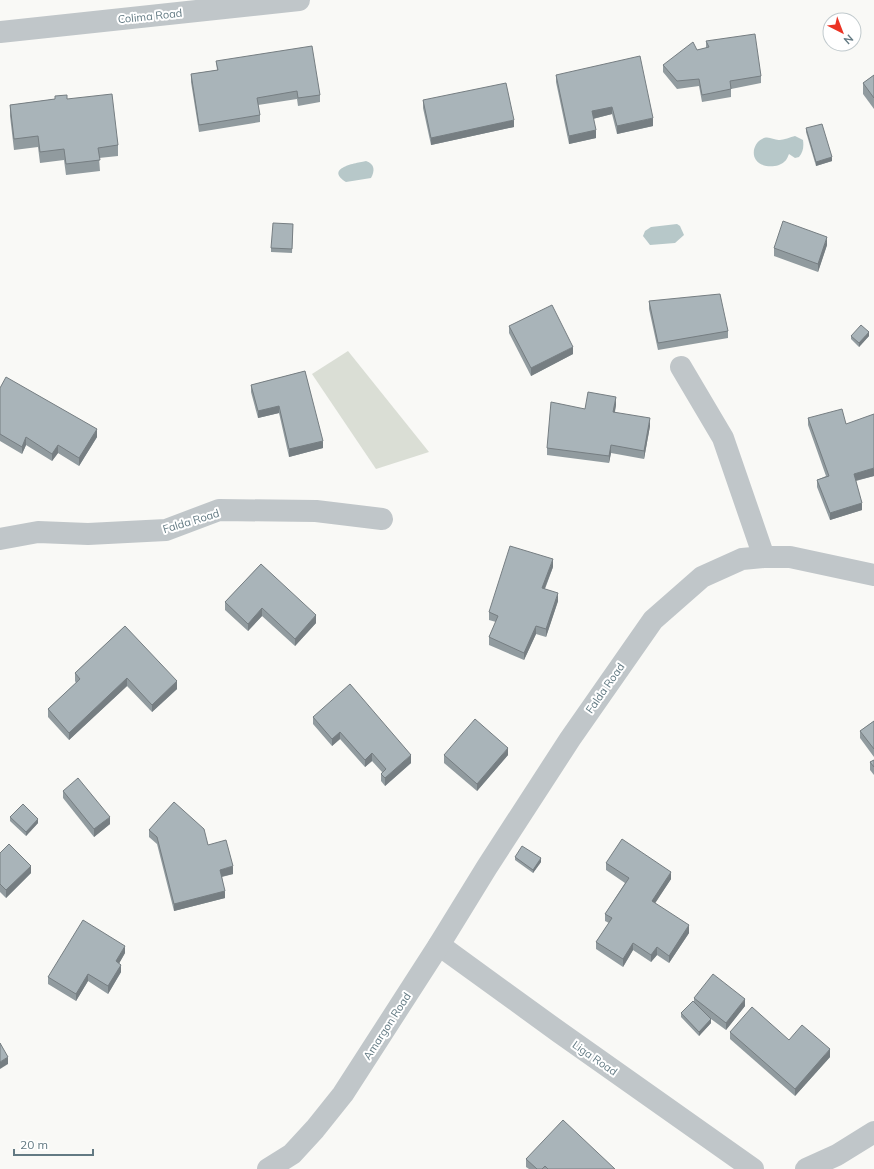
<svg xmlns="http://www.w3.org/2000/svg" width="874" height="1169" font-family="Mulish,sans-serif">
	<rect width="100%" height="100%" fill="#f9f9f6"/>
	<path fill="#daded5" d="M348 351 429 452 376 469 312 374Z"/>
	<g fill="#b7c8c9">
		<path d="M795 136 803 140C804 147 803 152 799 157L795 158 789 154C788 156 787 160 784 162 778 168 761 168 756 160 751 153 755 142 762 139 769 135 774 141 780 140 783 140 791 137 795 136Z"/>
		<path d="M366 161C375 164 375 171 371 178L346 182C324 168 356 163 366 161Z"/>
		<path d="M677 224 680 226 684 235 675 243 650 245 643 236 645 231 651 227Z"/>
	</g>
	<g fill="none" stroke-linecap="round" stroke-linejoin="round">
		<g stroke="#c0c6c9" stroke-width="22">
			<path d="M0 32 299 0"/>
			<path d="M681 367 723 438 764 557"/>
			<path d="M0 539 38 532 88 534 166 530 219 510 316 511 382 519"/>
			<path d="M439 945 559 1032 753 1169"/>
			<path d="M268 1169 292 1154 315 1129 343 1094 439 945 487 867 570 739 653 620 702 577 742 559 764 557H790L874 575"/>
			<path d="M806 1169 837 1155 874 1132"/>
		</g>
	</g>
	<g fill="#919b9f">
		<path d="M706 41 761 76V83L731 89V97L702 102 699 86 677 89 663 72V65L697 50 706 48Z"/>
		<path d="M216 61 320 95V102L298 106 297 99 258 105 260 115V122L199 132 191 82V74L217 70Z"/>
		<path d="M556 75 653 126 617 134 612 114 593 119 596 138 569 144 556 82Z"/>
		<path d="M874 75V109L863 94V83Z"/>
		<path d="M55 96 67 99 118 145V156L99 158 100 171 66 175 64 160 40 163 38 147 14 150 10 116V105L55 99Z"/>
		<path d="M423 100 514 127 431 145 423 108Z"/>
		<path d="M806 128 832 161 816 166 806 132Z"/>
		<path d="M293 224 292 253 271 252V248Z"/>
		<path d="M827 245 818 272 774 256V248Z"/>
		<path d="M649 301 728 331V338L658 350 649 309Z"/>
		<path d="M509 326 573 354 531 376 509 333Z"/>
		<path d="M851 336H869L859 347 851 339Z"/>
		<path d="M305 371 323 448 289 457 279 413 258 418 251 392V385Z"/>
		<path d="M0 388 97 437 79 466 58 453 52 461 26 445 22 454 0 441Z"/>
		<path d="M616 405 615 412 650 426 644 459 611 453 609 463 547 455V448L585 409Z"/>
		<path d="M808 418 846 424 874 476 856 481 862 510 830 520 817 487V480L826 476 808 425Z"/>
		<path d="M261 564 316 623 295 646 262 616 248 631 225 610V602Z"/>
		<path d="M553 567 545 589 558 601 546 637 536 634 524 660 489 645V637L496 622 489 620V612Z"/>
		<path d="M125 626 177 689 152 712 127 686 69 740 48 717V709L76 683 75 681V673Z"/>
		<path d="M313 717 411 763 385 786 381 781V774L382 772 372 761 365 767 340 739 332 746 313 724Z"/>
		<path d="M874 721V757L860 738V731Z"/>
		<path d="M444 755H508L477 791 444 763Z"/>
		<path d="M874 760V775L870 770V762Z"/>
		<path d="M63 791 110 824 94 837 63 798Z"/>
		<path d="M10 817 38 823 26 836 10 821Z"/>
		<path d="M149 830 233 874 222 877 225 898 174 911 157 844 149 837Z"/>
		<path d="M0 853 31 873 6 898 0 892Z"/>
		<path d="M515 857 541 862 533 873 515 860Z"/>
		<path d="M606 863 671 879 655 903 689 933 669 963 657 955 651 962 633 950 623 967 596 949V942L609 923 605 921V914L625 883 606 870Z"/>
		<path d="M125 953 119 963 121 972 108 994 88 981 76 1001 48 984V977Z"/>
		<path d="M694 998 745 1006 726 1030 711 1019V1023L699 1036 681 1017V1013L694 1002Z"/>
		<path d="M730 1032 789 1040 830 1057 795 1096 730 1039Z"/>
		<path d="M526 1159 615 1169H529L526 1167Z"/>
	</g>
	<g fill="#767e82">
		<path d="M612 107V114L592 119V111Z"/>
		<path d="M653 118V126L617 134V126Z"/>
		<path d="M514 120V127L431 145V138Z"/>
		<path d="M596 130V138L569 144V136Z"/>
		<path d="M832 157V161L816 166V162Z"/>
		<path d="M827 237V245L818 272V264Z"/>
		<path d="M869 332V336L859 347V343Z"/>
		<path d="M573 347V354L531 376V368Z"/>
		<path d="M616 397V405L613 420V412Z"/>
		<path d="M279 406V413L258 418V411Z"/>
		<path d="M650 418V426L644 459V451Z"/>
		<path d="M97 429V437L79 466V458Z"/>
		<path d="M26 437V445L22 454V447Z"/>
		<path d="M323 441V448L289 457V449Z"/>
		<path d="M58 445V453L52 461V454Z"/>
		<path d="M611 445V453L609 463V456Z"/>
		<path d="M874 468V476L854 481V474Z"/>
		<path d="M862 503V510L830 520V513Z"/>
		<path d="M553 559V567L542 595V588Z"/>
		<path d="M558 593V601L546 637V629Z"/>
		<path d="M262 608V616L248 631V624Z"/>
		<path d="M316 615V623L295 646V639Z"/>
		<path d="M536 626V634L524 660V653Z"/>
		<path d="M127 678V686L69 740V733Z"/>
		<path d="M177 681V689L152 712V705Z"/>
		<path d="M340 732V739L332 746V739Z"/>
		<path d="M508 748V755L477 791V784Z"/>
		<path d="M372 753V761L365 767V760Z"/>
		<path d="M411 755V763L385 786V778Z"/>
		<path d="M110 817V824L94 837V829Z"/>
		<path d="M38 819V823L26 836V832Z"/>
		<path d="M541 858V862L533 873V870Z"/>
		<path d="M31 866V873L6 898V890Z"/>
		<path d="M233 866V874L220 877V870Z"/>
		<path d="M671 872V879L652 908V901Z"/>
		<path d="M225 891V898L174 911V904Z"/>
		<path d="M689 925V933L669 963V956Z"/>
		<path d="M633 943V950L623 967V959Z"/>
		<path d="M125 946V953L116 969V961Z"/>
		<path d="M657 947V955L651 962V955Z"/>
		<path d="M121 965V972L108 994V986Z"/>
		<path d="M88 974V981L76 1001V994Z"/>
		<path d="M745 999V1006L726 1030V1023Z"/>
		<path d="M711 1019V1023L699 1036V1032Z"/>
		<path d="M830 1049V1057L795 1096V1089Z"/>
		<path d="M8 1057V1064L0 1069V1062Z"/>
	</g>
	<g fill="#a9b4b9" stroke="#767e82">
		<path d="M755 34 761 76 730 81 731 89 702 95 699 79 677 81 663 65 693 42 697 50 709 47 706 41Z"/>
		<path d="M312 46 320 95 298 98 297 91 257 98 260 115 199 125 191 74 218 70 216 61Z"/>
		<path d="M640 56 653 118 617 126 612 107 592 111 596 130 569 136 556 75Z"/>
		<path d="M874 75V98L863 83Z"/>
		<path d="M506 83 514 120 431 138 423 100Z"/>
		<path d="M112 94 118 145 98 148 100 160 66 164 64 149 40 152 38 136 14 139 10 105 55 99V96L67 95V99Z"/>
		<path d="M822 124 832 157 816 162 806 128Z"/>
		<path d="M783 221 827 237 818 264 774 248Z"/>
		<path d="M273 223 293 224 292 249 271 248Z"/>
		<path d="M720 294 728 331 658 343 649 301Z"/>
		<path d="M552 305 573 347 531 368 509 326Z"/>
		<path d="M861 325 869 332 859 343 851 336Z"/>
		<path d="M305 371 323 441 289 449 279 406 258 411 251 385Z"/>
		<path d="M6 377 97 429 79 458 58 445 52 454 26 437 22 447 0 434V388Z"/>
		<path d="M588 392 616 397 613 412 650 418 644 451 611 445 609 456 547 448 551 402 585 409Z"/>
		<path d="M842 409 846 424 874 414V468L854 474 862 503 830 513 817 480 829 476 808 418Z"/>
		<path d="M510 546 553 559 542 588 558 593 546 629 536 626 524 653 489 637 498 616 489 612Z"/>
		<path d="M261 564 316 615 295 639 262 608 248 624 225 602Z"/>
		<path d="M125 626 177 681 152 705 127 678 69 733 48 709 80 679 75 673Z"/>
		<path d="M350 684 411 755 385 778 381 774 386 769 372 753 365 760 340 732 332 739 313 717Z"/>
		<path d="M475 719 508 748 477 784 444 755Z"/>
		<path d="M874 721V749L860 731Z"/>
		<path d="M874 760V767L870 762Z"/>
		<path d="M78 778 110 817 94 829 63 791Z"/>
		<path d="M174 802 204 829 208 845 226 840 233 866 220 870 225 891 174 904 157 837 149 830Z"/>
		<path d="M23 804 38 819 26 832 10 817Z"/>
		<path d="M622 839 671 872 652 901 689 925 669 956 657 947 651 955 633 943 623 959 596 942 612 918 605 914 629 878 606 863Z"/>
		<path d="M9 844 31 866 6 890 0 884V853Z"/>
		<path d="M522 846 541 858 533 870 515 857Z"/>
		<path d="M83 920 125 946 116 961 121 965 108 986 88 974 76 994 48 977Z"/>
		<path d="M713 974 745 999 726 1023 694 998Z"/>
		<path d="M693 1001 711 1019 699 1032 681 1013Z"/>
		<path d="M752 1007 789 1040 802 1025 830 1049 795 1089 730 1032Z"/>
		<path d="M0 1043 8 1057 0 1062Z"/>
		<path d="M563 1120 615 1169H548L545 1166 542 1169H537L526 1159Z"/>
	</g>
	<g text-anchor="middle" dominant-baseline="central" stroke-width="4" stroke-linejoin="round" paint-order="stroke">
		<g font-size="11" fill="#637a83" stroke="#fff">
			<text transform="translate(150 16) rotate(-6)">Colima Road</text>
			<text transform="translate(191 521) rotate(-17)">Falda Road</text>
			<text transform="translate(605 688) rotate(-55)">Falda Road</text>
			<text transform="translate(387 1026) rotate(-57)">Amargon Road</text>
			<text transform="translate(595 1058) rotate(35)">Liga Road</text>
		</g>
	</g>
	<g transform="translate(842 32) rotate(138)"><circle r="19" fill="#ffffff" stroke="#c1cacd"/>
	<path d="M0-3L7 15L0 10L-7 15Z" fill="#eb3324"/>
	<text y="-6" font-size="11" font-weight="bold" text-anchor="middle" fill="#637a83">N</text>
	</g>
	<path d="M14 1149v6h79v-6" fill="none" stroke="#637a83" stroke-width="2"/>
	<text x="20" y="1149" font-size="12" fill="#637a83" stroke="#ffffff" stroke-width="3" paint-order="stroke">20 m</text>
</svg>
